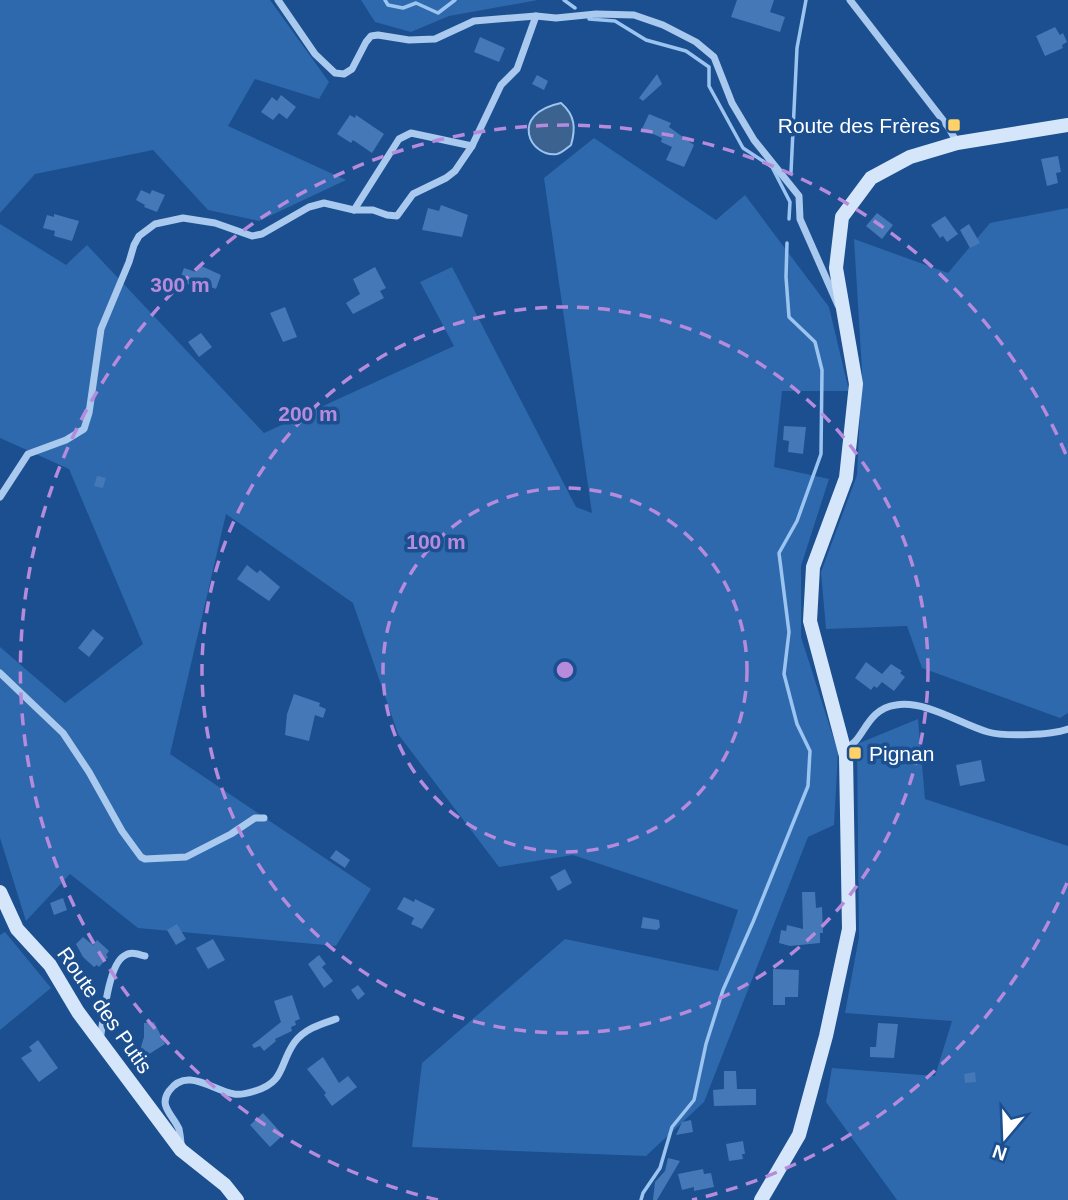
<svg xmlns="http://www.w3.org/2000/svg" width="1068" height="1200" font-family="Arial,sans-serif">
	<rect width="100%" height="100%" fill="#1b4f8f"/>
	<g fill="#2e69ad">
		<path d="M0 0H270L329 82 319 99 255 79 228 126 346 180 259 221 208 210 153 150 35 174 0 213Z"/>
		<path d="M361 0H538L449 16 411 32 375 22Z"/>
		<path d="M594 138 716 220 745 195 829 307 849 391H782L774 467 829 479 801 566V637L838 752 834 825 808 837 704 1102 646 1156 412 1147 422 1063 565 939 718 971 738 910 573 855 499 867 398 734 353 603 226 514 170 754 371 889 336 946 138 928 70 874 26 921 0 838V647L65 703 143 644 69 469 0 438V224L66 265 87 245 264 433 454 346 420 282 452 267 576 507 592 513 544 178Z"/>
		<path d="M1068 208V713L1060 718 922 668 907 626 826 629 821 572 857 475 862 370 854 239 948 273 990 223Z"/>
		<path d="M918 719 925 799 1068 846V1200H897L826 1102 832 1068 935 1076 952 1021 845 1013 859 937 857 744Z"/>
		<path d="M5 932 51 988 0 1030V935Z"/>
	</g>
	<path fill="#3c6290" stroke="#9cc4f0" stroke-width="2" d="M561 103C575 115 576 128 571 145 567 148 562 153 557 154 530 158 508 114 561 103Z"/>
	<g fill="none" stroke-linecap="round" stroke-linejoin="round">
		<g stroke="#9cc4f0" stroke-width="3.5">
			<path d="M385 0 388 5 403 8 416 3 438 13 455 0"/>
			<path d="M564 0 575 8"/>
			<path d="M589 19 615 21 646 40 686 51 709 67V86L743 148 772 167 790 202 789 219"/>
			<path d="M791 172 797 48 806 0"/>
			<path d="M641 1200 643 1193 660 1168 672 1127 694 1100 706 1044 723 990 753 922 808 786 810 751 797 724 784 674 789 632 779 553 797 521 821 454 822 370 815 342 789 317 786 277 787 243"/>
		</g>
	</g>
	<g fill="#4478b7">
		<path d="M737 0H774L770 12 785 17 780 32 731 17Z"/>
		<path d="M1055 27 1060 35 1063 33 1067 42 1062 45 1063 48 1045 56 1036 36Z"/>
		<path d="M480 37 505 48 499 62 474 52Z"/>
		<path d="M657 74 662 84 643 101 639 98Z"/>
		<path d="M537 75 548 81 544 90 532 84Z"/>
		<path d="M281 95 296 107 287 119 279 113 273 120 261 112 272 97 277 101Z"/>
		<path d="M649 114 671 123 669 127 694 145 684 167 666 160 672 147 661 142 662 138 642 129Z"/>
		<path d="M350 115 355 118 356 115 384 134 372 153 353 140 351 143 337 134Z"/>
		<path d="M1058 156 1061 172 1056 173 1058 183 1047 186 1041 159Z"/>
		<path d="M141 190 150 194 152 190 165 195 157 212 144 207 145 205 136 200Z"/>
		<path d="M441 205 468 215 462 237 422 230 428 208 439 211Z"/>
		<path d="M877 213 893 225 882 239 866 226Z"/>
		<path d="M54 214 79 221 72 241 54 236 55 231 43 228 47 215 54 217Z"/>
		<path d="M945 216 958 234 947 242 943 236 940 238 931 225Z"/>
		<path d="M969 224 980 243 970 248 960 230Z"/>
		<path d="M199 265 221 275 216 289 206 285 204 290 179 281 184 268 196 272Z"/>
		<path d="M375 267 386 288 380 291 384 298 353 314 346 303 360 294 353 279Z"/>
		<path d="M285 307 297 337 283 342 270 313Z"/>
		<path d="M201 333 212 347 199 357 188 342Z"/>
		<path d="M784 426 806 427 803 454 788 452 789 441 783 440Z"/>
		<path d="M97 476 106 478 103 488 94 486Z"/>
		<path d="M247 565 257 573 260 570 280 587 269 601 237 579Z"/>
		<path d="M93 629 104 638 89 657 78 648Z"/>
		<path d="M866 662 882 674 891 664 902 671 900 673 905 677 894 691 882 682 877 688 874 686 871 690 855 678Z"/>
		<path d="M294 694 320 703 319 706 326 709 323 718 315 715 309 741 285 735 287 714Z"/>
		<path d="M981 760 985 781 960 786 956 765Z"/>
		<path d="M336 850 350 860 345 868 330 858Z"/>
		<path d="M565 869 572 883 558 891 550 877Z"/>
		<path d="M802 892H815L816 908 822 907 823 933H820V943L790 946 779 943 781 930 786 931 787 925 803 929Z"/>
		<path d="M404 897 414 902 415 899 435 909 422 929 411 924 414 918 397 909Z"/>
		<path d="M63 898 67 910 54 915 50 903Z"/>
		<path d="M643 917 659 920 660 927 657 930 641 928Z"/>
		<path d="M177 924 186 939 176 945 167 930Z"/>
		<path d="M83 937 93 945 97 940 109 951 106 955 108 957 99 967 97 965 94 967 83 957 76 944Z"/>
		<path d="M213 939 225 960 208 969 196 948Z"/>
		<path d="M319 955 326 964 322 967 333 981 324 988 308 964Z"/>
		<path d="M773 969 799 970 798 997H785V1005H773Z"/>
		<path d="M358 985 365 994 358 1000 351 990Z"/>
		<path d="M292 995 300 1019 295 1021 296 1025 291 1027 292 1031 275 1039 276 1041 264 1051 260 1046 254 1048 252 1045 281 1022 274 1001Z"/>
		<path d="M154 1022 165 1044 146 1056 141 1047 144 1037V1023Z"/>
		<path d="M878 1023 898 1024 894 1058 870 1057V1047H876Z"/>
		<path d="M38 1040 58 1068 39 1082 21 1058 32 1051 29 1047Z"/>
		<path d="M323 1057 339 1083 348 1076 357 1087 332 1106 324 1095 326 1093 307 1069Z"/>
		<path d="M724 1071H736L737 1089H756V1105L714 1106 713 1090 724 1089Z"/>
		<path d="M975 1072 976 1082 965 1083 964 1074Z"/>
		<path d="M263 1113 283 1135 270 1147 250 1125Z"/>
		<path d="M691 1120 693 1132 676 1135 682 1122Z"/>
		<path d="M743 1141 745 1154H742L743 1159 729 1161 726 1144Z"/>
		<path d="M668 1158 680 1161 657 1200H653L655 1182 665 1171Z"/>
		<path d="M703 1169 704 1174 711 1173 714 1187 694 1191V1187L682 1190 678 1174Z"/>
	</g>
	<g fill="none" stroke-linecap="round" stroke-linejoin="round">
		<g stroke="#a9c9ee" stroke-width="7">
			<path d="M278 0 315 54 335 73 344 74 352 69 366 42 371 36 378 35 409 40 435 39 474 21 536 16 556 18 596 14 634 15 663 25 696 42 714 57 732 103 754 140 799 196 800 219 838 305"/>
			<path d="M850 0 949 128 957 143"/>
			<path d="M354 210 399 139 411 133 472 146"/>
			<path d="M0 497 28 454 66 440 84 429 89 413 101 329 129 262 134 245 139 236 155 224 183 218 215 223 252 236 262 234 309 207 324 203 354 210H373L387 215 397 216 413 194 446 178 455 171 472 146 501 85 517 69 536 16"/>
			<path d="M0 673 63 733 89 772 122 831 141 857 145 859 186 857 231 834 255 818H264"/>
			<path d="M845 748C864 743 865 709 896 705 926 700 960 724 988 732 1005 737 1052 735 1068 729"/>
			<path d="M100 1041C103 1022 108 965 124 956 131 951 137 954 145 956"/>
			<path d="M181 1146C181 1141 180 1134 179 1129 173 1115 158 1106 169 1091 187 1066 213 1091 234 1094 241 1095 249 1093 255 1091 285 1082 279 1065 294 1043 304 1029 321 1024 336 1019"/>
		</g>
		<g stroke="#d6e6fa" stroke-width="14">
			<path d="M0 892 17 929 50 965 78 1012 181 1150 225 1185 237 1200"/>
			<path d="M761 1200 799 1135 826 1036 849 929 846 756 810 621 813 567 846 478 856 384 836 268 842 217 871 178 910 157 957 143 1068 125"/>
		</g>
	</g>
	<g fill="none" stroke="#b68bdc" stroke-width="3.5" stroke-dasharray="12 9">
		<circle cx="565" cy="670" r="182"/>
		<circle cx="565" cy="670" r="363"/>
		<path d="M1067 883A545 545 0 0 1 692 1200M438 1200A545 545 0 1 1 1067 457"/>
	</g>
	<g fill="#ffd166" stroke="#1b4f8f" stroke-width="2.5">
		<rect x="947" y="118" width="14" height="14" rx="3.5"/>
		<rect x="848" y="746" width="14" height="14" rx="3.5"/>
	</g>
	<g text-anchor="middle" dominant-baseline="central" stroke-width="7" stroke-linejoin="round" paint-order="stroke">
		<g font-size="21" fill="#fff" stroke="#1b4f8f" text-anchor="end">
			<text x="940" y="125">Route des Frères</text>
			<text x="869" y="753" text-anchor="start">Pignan</text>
		</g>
		<g font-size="21" fill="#fff" stroke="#1b4f8f">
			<text transform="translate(105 1010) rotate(55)">Route des Putis</text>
		</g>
	</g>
	<circle cx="565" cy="670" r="10" fill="#b68bdc" stroke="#1b4f8f" stroke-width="3.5"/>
	<g font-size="21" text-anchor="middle" font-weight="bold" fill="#b68bdc" stroke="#1b4f8f" stroke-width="7" stroke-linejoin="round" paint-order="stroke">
		<text x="180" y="292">300 m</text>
		<text x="308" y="421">200 m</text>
		<text x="436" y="549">100 m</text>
	</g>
	<g transform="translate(1005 1137) rotate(199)" stroke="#1b4f8f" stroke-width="5" paint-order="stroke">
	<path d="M0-5L12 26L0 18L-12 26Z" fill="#ffffff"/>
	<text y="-10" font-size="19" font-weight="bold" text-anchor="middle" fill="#ffffff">N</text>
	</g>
</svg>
